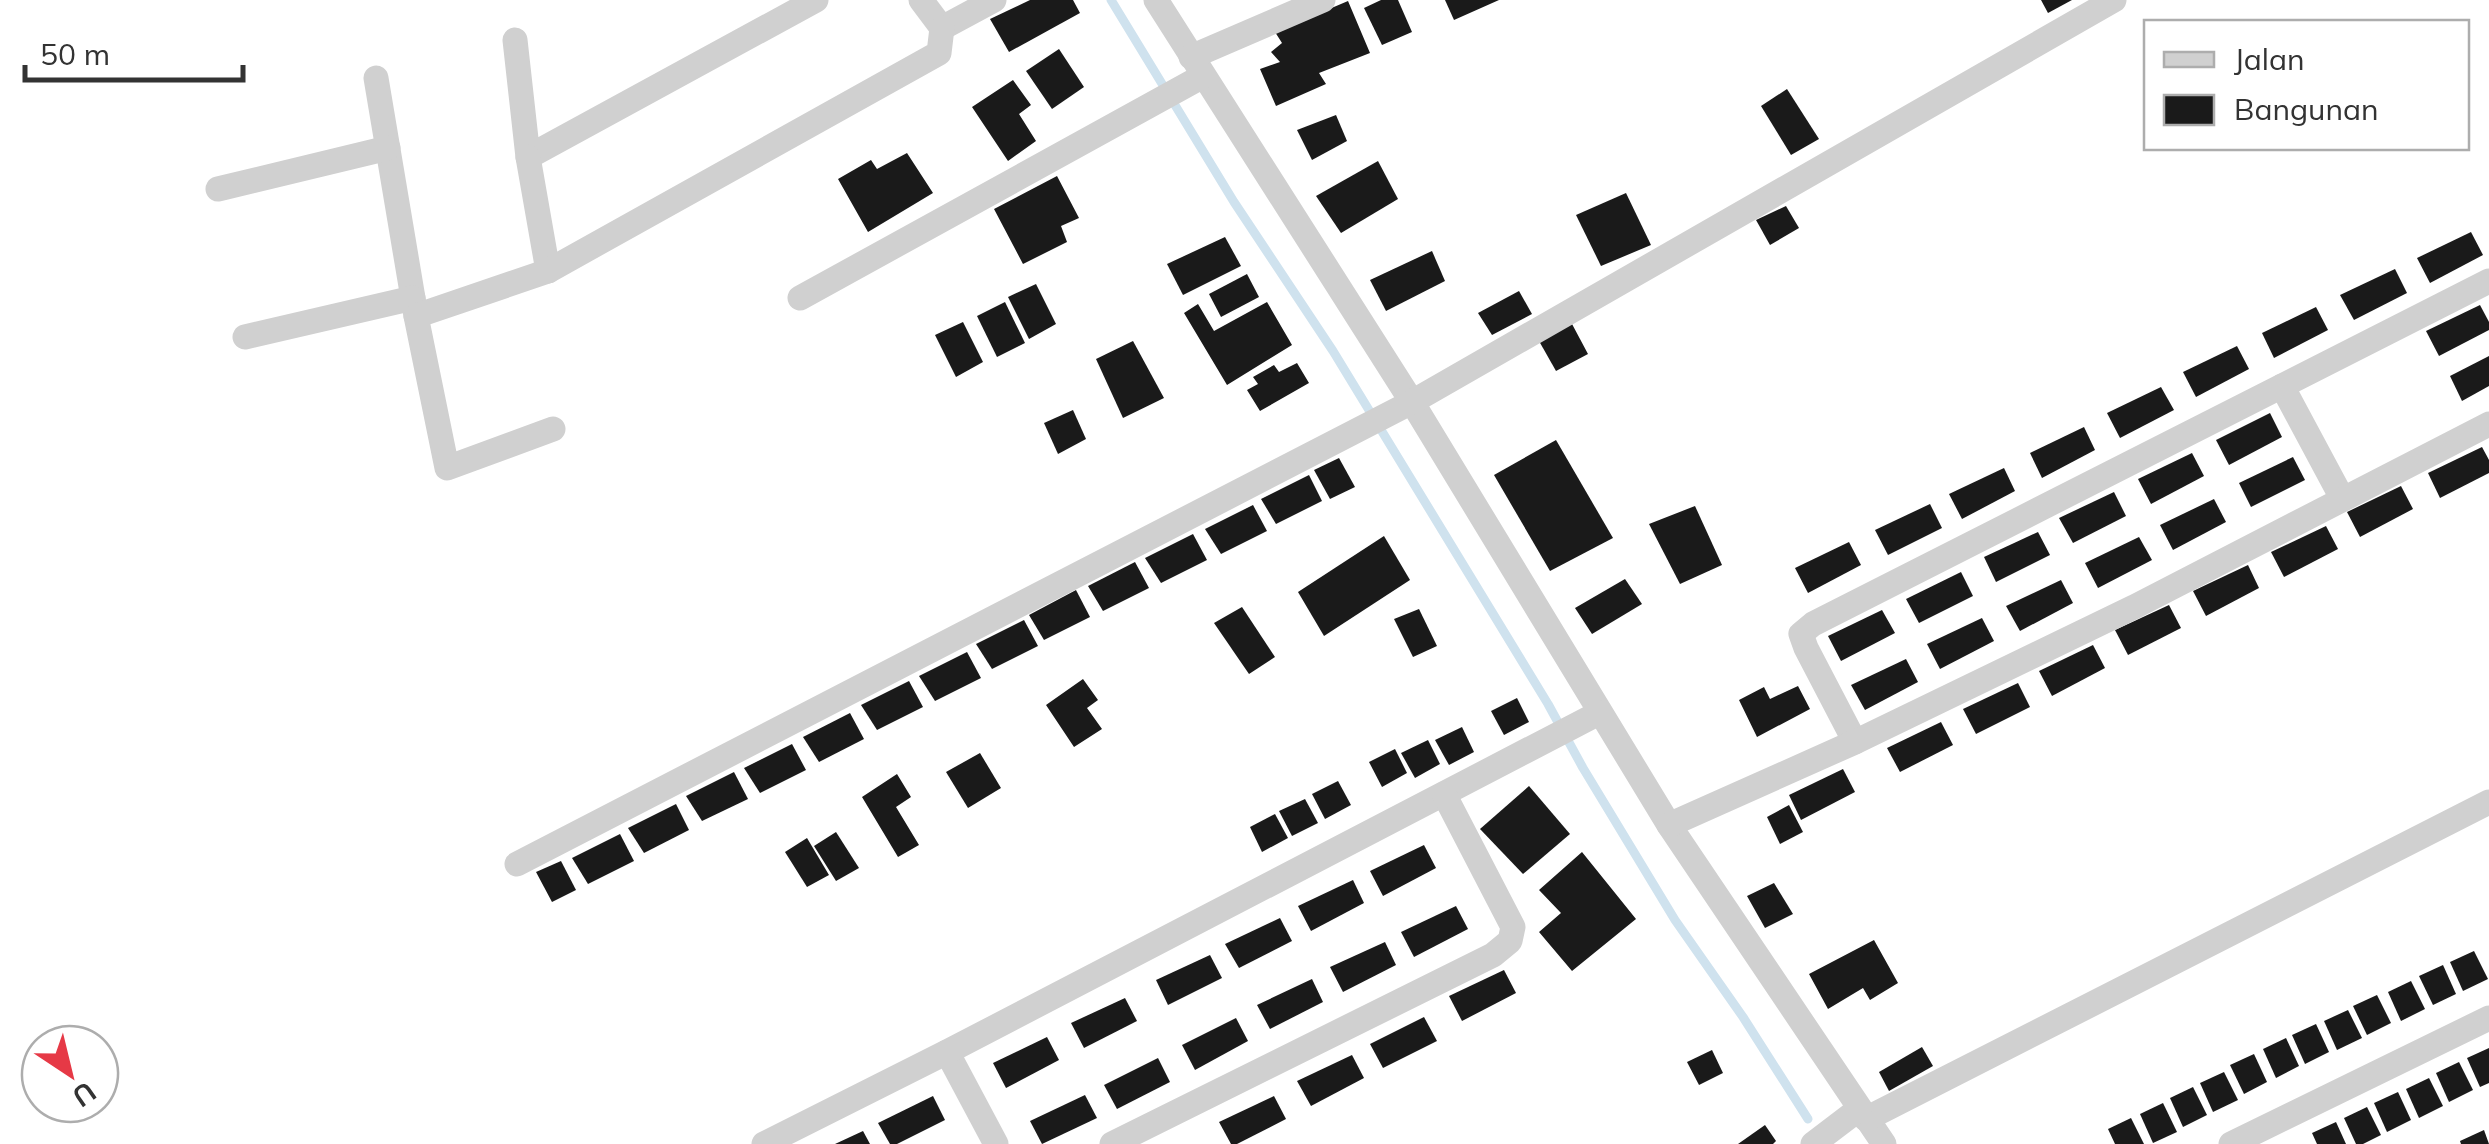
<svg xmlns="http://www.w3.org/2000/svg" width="2489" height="1144" font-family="Mulish,sans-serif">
	<rect width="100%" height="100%" fill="#fff"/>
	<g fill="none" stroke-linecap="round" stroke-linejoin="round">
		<path stroke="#cfe2ee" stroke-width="9" d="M1111 0 1234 202 1333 351 1548 704 1583 768 1675 920 1743 1017 1808 1119"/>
	</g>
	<g fill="#1a1a1a">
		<path d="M1030 0H1073L1080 13 1009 52 990 19Z"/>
		<path d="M1381 0H1398L1412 32 1382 45 1364 8Z"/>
		<path d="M1445 0H1499L1454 20Z"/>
		<path d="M2041 0H2072L2048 13Z"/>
		<path d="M1348 1 1370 53 1319 73 1326 84 1276 106 1260 69 1280 62 1271 52 1282 43 1275 32Z"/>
		<path d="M1059 49 1084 87 1052 109 1026 71Z"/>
		<path d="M1013 80 1031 105 1019 114 1036 141 1008 161 972 107Z"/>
		<path d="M1787 89 1819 139 1791 155 1761 106Z"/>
		<path d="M1336 115 1347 141 1312 160 1297 130Z"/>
		<path d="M907 153 933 193 868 232 838 179 871 160 877 169Z"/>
		<path d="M1378 161 1398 199 1341 233 1316 196Z"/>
		<path d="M1057 176 1079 218 1061 226 1067 242 1023 264 994 209Z"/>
		<path d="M1626 193 1651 245 1601 266 1576 215Z"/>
		<path d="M1786 206 1799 228 1770 245 1756 220Z"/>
		<path d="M2471 232 2483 255 2430 283 2417 258Z"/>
		<path d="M1225 237 1241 266 1183 295 1167 264Z"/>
		<path d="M1432 251 1445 281 1386 311 1370 280Z"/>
		<path d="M2395 269 2407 293 2354 320 2340 295Z"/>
		<path d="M1247 274 1259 297 1221 317 1209 294Z"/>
		<path d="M1036 284 1056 324 1029 339 1008 297Z"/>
		<path d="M1519 291 1532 314 1492 335 1478 313Z"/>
		<path d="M1005 302 1025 343 997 357 977 316Z"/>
		<path d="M1267 302 1292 345 1227 385 1184 313 1198 304 1214 331Z"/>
		<path d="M2480 305 2489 322V330L2439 356 2426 331Z"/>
		<path d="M2316 307 2328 330 2274 358 2262 333Z"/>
		<path d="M963 322 983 362 956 377 935 335Z"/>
		<path d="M1572 324 1588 354 1556 371 1539 341Z"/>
		<path d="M1133 341 1164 398 1123 418 1096 359Z"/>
		<path d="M2237 346 2249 369 2196 397 2183 372Z"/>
		<path d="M2489 356V386L2462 401 2450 376Z"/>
		<path d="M1297 363 1309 383 1260 411 1247 390 1258 384 1253 377 1274 365 1279 372Z"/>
		<path d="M2161 387 2174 410 2120 438 2107 413Z"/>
		<path d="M1073 410 1086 439 1058 454 1044 423Z"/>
		<path d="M2270 413 2282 437 2229 465 2216 440Z"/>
		<path d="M2084 427 2095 450 2042 478 2030 453Z"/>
		<path d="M1556 440 1613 538 1550 571 1494 475Z"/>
		<path d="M2482 447 2489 460V473L2440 498 2428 473Z"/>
		<path d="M2192 453 2204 476 2151 504 2138 479Z"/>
		<path d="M2293 457 2305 480 2251 507 2239 483Z"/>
		<path d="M1339 458 1355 487 1330 499 1314 470Z"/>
		<path d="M2004 468 2015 491 1962 519 1949 494Z"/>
		<path d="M1309 475 1322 501 1276 524 1261 499Z"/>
		<path d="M2401 486 2413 509 2360 537 2347 512Z"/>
		<path d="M2114 492 2126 516 2073 543 2059 518Z"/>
		<path d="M2214 499 2226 522 2173 550 2160 525Z"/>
		<path d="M1930 504 1942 528 1888 555 1875 530Z"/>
		<path d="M1253 505 1267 531 1221 554 1205 529Z"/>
		<path d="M1695 506 1722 565 1680 584 1649 524Z"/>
		<path d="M2326 526 2338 549 2284 577 2271 552Z"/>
		<path d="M2038 532 2050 555 1996 582 1984 557Z"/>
		<path d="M1193 534 1207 560 1161 583 1145 558Z"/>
		<path d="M1384 536 1410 580 1324 636 1298 592Z"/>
		<path d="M2139 537 2152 560 2098 588 2085 563Z"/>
		<path d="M1849 542 1861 565 1808 593 1795 568Z"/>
		<path d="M1135 562 1149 588 1103 611 1088 586Z"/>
		<path d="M2248 565 2259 588 2206 616 2193 591Z"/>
		<path d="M1961 572 1973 596 1919 623 1906 599Z"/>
		<path d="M1625 579 1642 604 1592 634 1575 608Z"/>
		<path d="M2061 580 2073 603 2020 631 2006 606Z"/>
		<path d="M1076 590 1090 617 1044 640 1029 615Z"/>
		<path d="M2169 605 2181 628 2128 655 2115 630Z"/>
		<path d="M1242 607 1275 657 1249 674 1214 623Z"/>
		<path d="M1419 609 1437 646 1413 657 1394 619Z"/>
		<path d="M1882 610 1895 633 1841 661 1828 636Z"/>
		<path d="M1982 618 1994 641 1940 669 1927 644Z"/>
		<path d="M1024 620 1038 646 992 669 976 644Z"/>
		<path d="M2093 645 2105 668 2052 696 2039 671Z"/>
		<path d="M967 652 981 678 935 701 919 676Z"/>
		<path d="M1906 659 1918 682 1865 710 1851 685Z"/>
		<path d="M1083 679 1098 700 1087 708 1102 729 1074 747 1046 705Z"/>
		<path d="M909 681 923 707 877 730 861 705Z"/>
		<path d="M2018 683 2030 707 1976 734 1963 709Z"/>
		<path d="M1798 686 1810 709 1757 737 1739 700 1764 687 1770 699Z"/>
		<path d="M1517 698 1529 722 1504 735 1491 711Z"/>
		<path d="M850 713 864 739 819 762 803 737Z"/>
		<path d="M1941 722 1953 745 1900 772 1887 748Z"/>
		<path d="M1462 727 1474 752 1449 765 1435 740Z"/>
		<path d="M1428 740 1440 764 1415 778 1401 753Z"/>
		<path d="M792 744 806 770 760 793 744 768Z"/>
		<path d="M1395 749 1407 773 1382 787 1369 762Z"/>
		<path d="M980 753 1001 788 968 808 946 772Z"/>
		<path d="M1843 769 1855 792 1801 820 1789 795Z"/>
		<path d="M734 772 748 799 702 821 686 796Z"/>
		<path d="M897 774 911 797 896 807 919 845 898 857 862 797Z"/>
		<path d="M1338 781 1351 805 1325 819 1312 794Z"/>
		<path d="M1529 786 1570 834 1523 874 1480 829Z"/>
		<path d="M1305 799 1318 823 1292 836 1279 811Z"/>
		<path d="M676 804 689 830 644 853 628 828Z"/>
		<path d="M1789 805 1803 832 1780 844 1767 817Z"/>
		<path d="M1275 814 1288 838 1262 852 1250 827Z"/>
		<path d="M836 832 859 868 836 881 814 846Z"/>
		<path d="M620 834 634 861 588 884 572 858Z"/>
		<path d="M807 838 829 875 807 887 785 852Z"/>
		<path d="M1424 845 1436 868 1383 896 1370 871Z"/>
		<path d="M1582 852 1636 919 1572 971 1539 932 1561 913 1539 890Z"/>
		<path d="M561 861 576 890 552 902 536 872Z"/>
		<path d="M1353 880 1364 903 1311 931 1298 906Z"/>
		<path d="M1774 883 1793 914 1765 928 1747 896Z"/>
		<path d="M1456 906 1468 929 1414 957 1401 932Z"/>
		<path d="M1280 918 1292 941 1239 968 1225 944Z"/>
		<path d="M1874 940 1898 983 1870 1000 1863 988 1828 1009 1809 974Z"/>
		<path d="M1385 942 1396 965 1343 992 1330 967Z"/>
		<path d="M2474 951 2488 979 2463 991 2450 962Z"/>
		<path d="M1210 955 1222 978 1168 1005 1156 980Z"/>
		<path d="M2443 965 2456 994 2433 1005 2419 976Z"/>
		<path d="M1504 970 1516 993 1462 1021 1449 996Z"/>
		<path d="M1312 979 1323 1002 1270 1029 1257 1005Z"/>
		<path d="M2411 981 2425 1009 2401 1021 2388 992Z"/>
		<path d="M2377 995 2391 1023 2367 1035 2353 1006Z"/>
		<path d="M1125 998 1137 1021 1084 1048 1071 1023Z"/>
		<path d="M2348 1010 2362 1038 2337 1050 2324 1021Z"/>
		<path d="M1424 1017 1437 1041 1383 1068 1370 1044Z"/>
		<path d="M1236 1018 1248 1041 1195 1070 1182 1045Z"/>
		<path d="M2316 1024 2329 1052 2305 1064 2292 1035Z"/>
		<path d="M1047 1037 1059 1060 1006 1088 993 1063Z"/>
		<path d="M2286 1038 2299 1066 2276 1078 2263 1049Z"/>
		<path d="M1922 1047 1933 1066 1889 1091 1879 1072Z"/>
		<path d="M2489 1048V1083L2480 1087 2467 1058Z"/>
		<path d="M1712 1050 1723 1073 1699 1085 1687 1062Z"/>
		<path d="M2254 1054 2267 1082 2244 1094 2230 1065Z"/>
		<path d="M1352 1055 1364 1078 1311 1106 1297 1081Z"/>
		<path d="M1158 1058 1170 1082 1117 1109 1104 1085Z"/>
		<path d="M2459 1062 2473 1090 2449 1102 2436 1073Z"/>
		<path d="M2224 1072 2238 1100 2213 1112 2200 1083Z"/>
		<path d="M2429 1078 2443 1106 2419 1118 2406 1089Z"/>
		<path d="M2193 1087 2207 1115 2183 1127 2170 1098Z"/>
		<path d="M2398 1092 2411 1120 2387 1132 2374 1103Z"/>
		<path d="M1085 1095 1097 1118 1042 1144 1030 1121Z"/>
		<path d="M933 1096 945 1120 897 1144H890L878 1123Z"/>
		<path d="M1274 1096 1286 1119 1237 1144H1231L1219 1122Z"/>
		<path d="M2163 1103 2177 1132 2153 1143 2140 1114Z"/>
		<path d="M2367 1107 2381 1135 2363 1144H2356L2344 1118Z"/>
		<path d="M2131 1118 2144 1144H2115L2108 1129Z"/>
		<path d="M2336 1122 2346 1144H2317L2312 1133Z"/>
		<path d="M1765 1125 1776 1141 1773 1144H1738Z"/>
		<path d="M2484 1130 2489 1144H2461L2460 1141Z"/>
		<path d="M863 1131 870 1144H835Z"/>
	</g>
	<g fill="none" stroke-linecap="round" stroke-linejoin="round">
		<g stroke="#d0d0d0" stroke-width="25">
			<path d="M921 0 942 28 994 0"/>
			<path d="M1156 0 1412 402 1669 825 1884 1144"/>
			<path d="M515 40 528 157 816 0"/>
			<path d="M1191 57 1323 0"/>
			<path d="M376 78 416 316"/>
			<path d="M528 157 548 271"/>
			<path d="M218 189 388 148"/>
			<path d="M800 298 1203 76"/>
			<path d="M245 337 413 298"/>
			<path d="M2282 386 2342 498"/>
			<path d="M553 429 447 468 416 316 548 271 939 53 942 28"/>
			<path d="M1855 742 1806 648 1801 634 1813 624 2489 281"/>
			<path d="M1669 825 1855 742 2134 607 2489 424"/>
			<path d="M517 864 1412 402 2114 0"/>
			<path d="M947 1052 996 1144"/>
			<path d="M1866 1119 2489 802"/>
			<path d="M764 1144 947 1052 1599 713"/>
			<path d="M1112 1144 1493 955 1510 941 1513 927 1444 794"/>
			<path d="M1813 1144 1859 1109"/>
			<path d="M2231 1144 2489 1018"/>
		</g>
	</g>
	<rect x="2144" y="20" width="325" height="130" fill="#ffffff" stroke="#adadad" stroke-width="2.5"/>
	<rect x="2164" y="52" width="50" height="15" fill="#d0d0d0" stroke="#adadad" stroke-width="2.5"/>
	<text x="2234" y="70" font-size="30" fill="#333333">Jalan</text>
	<rect x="2164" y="95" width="50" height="30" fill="#1a1a1a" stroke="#adadad" stroke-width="2.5"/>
	<text x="2234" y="120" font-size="30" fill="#333333">Bangunan</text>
	<g transform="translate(70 1074) rotate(145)"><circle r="48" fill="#ffffff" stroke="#adadad" stroke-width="2.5"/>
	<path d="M0-8L18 38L0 25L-18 38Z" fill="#e63946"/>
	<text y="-15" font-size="28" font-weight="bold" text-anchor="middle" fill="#333333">U</text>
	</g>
	<path d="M25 65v15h218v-15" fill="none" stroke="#333333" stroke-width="5"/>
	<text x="40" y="65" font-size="30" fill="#333333" stroke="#ffffff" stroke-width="8" paint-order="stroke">50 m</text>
</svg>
